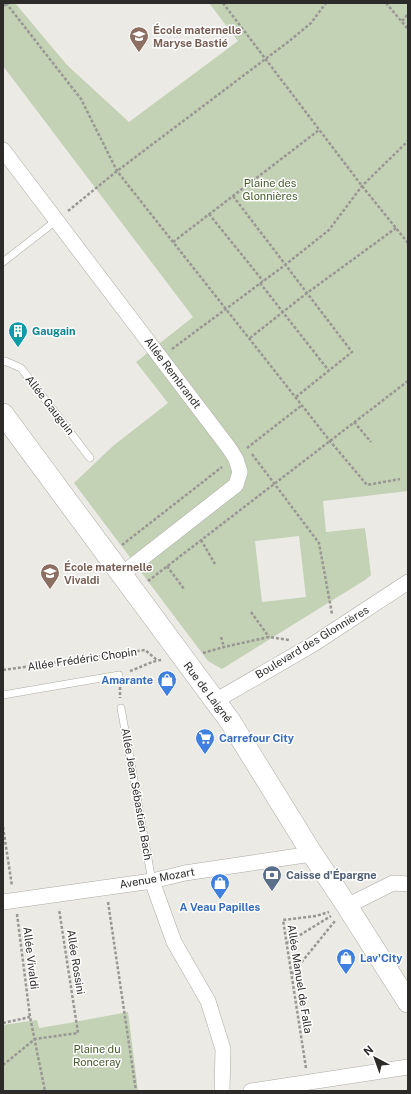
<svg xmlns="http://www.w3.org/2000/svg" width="411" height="1094" font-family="'Public Sans',sans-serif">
	<rect width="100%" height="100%" fill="#eceae5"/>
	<g fill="#c3d1b5" fill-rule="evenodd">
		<path d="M3 3H15L67 65 129 122 238 41 209 3H408V491L323 501 326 532 365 528 371 575 365 580 222 669 208 661 74 483 113 446 168 403 136 362 193 317 3 66ZM299 536 306 597 262 602 255 541Z"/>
		<path d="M128 1012 138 1091H3V1025L37 1020 39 1028 69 1023Z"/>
	</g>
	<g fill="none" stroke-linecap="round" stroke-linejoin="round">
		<g stroke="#acaaa5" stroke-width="8">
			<g id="lane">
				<path d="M3 262 57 220"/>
				<path d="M3 362 5 361 21 368 90 458"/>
				<path d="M3 695 119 675"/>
				<path d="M121 708 152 881"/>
			</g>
		</g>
		<g stroke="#acaaa5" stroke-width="16">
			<g id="street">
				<path d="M3 150 229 448 236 459 240 472 236 485 122 574"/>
				<path d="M215 701 312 645 408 582"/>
				<path d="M152 881 174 942 208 1001 223 1049 222 1091"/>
				<path d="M3 902 152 881 185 873 305 855 311 852"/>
				<path d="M347 906 393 883 408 884"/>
				<path d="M251 1091 408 1067"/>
			</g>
		</g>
		<g stroke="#acaaa5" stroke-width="22">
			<path id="secondary" d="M3 414 230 721 311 852 347 906 408 1002"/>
		</g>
		<g stroke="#999794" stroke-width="2.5" stroke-dasharray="3 2" stroke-linecap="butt">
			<path d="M6 3 81 99 117 171 330 441 367 485 400 479"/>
			<path d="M223 3 362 186 408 243"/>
			<path d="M386 3 408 29"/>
			<path d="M3 6 6 4"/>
			<path d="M402 21 408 14"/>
			<path d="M233 196 352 352 296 397"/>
			<path d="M68 211 117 171 288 42 311 23 326 3"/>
			<path d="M209 214 263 281"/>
			<path d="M173 242 319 130"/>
			<path d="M260 283 329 371"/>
			<path d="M250 338 307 293 396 228"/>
			<path d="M172 349 285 265 329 230 362 186 408 141"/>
			<path d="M354 422 371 442"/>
			<path d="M247 448 302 405"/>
			<path d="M252 454 319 543 332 614"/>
			<path d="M201 540 215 564"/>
			<path d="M122 545 222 467"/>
			<path d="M167 566 184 589"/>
			<path d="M148 581 408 381"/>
			<path d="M251 612 269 637"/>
			<path d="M221 637 224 647"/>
			<path d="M203 653 224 647 269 637 289 640"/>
			<path d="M3 670 145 650 157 660"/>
			<path d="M130 671C140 668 153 660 162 660"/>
			<path d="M120 687V698"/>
			<path d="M3 827 12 886"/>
			<path d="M108 902 136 1091"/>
			<path d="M17 914 30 1017 45 1091"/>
			<path d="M287 943 331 916"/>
			<path d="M292 974 335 921"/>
			<path d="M3 1023 30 1017"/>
			<path d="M3 1065 35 1039 78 1033 59 909"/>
			<path d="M306 1068 283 920 316 916 329 912"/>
		</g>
		<use href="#lane" stroke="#fff" stroke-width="7"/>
		<use href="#street" stroke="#fff" stroke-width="15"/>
		<use href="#secondary" stroke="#fff" stroke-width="21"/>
	</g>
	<defs>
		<g id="school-pin" transform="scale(1)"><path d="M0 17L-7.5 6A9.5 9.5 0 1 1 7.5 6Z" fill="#8d6e63" stroke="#fff"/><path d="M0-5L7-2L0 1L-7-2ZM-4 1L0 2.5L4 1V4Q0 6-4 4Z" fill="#fff"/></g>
		<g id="building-pin" transform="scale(1)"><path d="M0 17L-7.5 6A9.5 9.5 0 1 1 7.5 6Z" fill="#0f9aa8" stroke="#fff"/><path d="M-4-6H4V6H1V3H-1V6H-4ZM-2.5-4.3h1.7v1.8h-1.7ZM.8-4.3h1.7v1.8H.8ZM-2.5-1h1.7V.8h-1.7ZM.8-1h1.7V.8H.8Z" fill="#fff"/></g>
		<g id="shop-pin" transform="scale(1)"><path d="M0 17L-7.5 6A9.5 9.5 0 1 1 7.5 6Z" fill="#3f7fe0" stroke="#fff"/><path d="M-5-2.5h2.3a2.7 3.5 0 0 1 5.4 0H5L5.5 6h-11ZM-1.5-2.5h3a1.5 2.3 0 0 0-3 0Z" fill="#fff"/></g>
		<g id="supermarket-pin" transform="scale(1)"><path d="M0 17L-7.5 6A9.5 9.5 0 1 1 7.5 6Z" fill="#3f7fe0" stroke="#fff"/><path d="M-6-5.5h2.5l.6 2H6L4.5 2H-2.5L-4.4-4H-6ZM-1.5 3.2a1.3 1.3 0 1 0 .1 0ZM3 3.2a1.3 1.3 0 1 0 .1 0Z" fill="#fff"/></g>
		<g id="bank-pin" transform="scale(1)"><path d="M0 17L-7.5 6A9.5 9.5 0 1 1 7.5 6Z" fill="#5c6f8a" stroke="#fff"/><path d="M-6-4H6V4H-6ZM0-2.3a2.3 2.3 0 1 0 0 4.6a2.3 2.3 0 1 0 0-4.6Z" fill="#fff"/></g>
	</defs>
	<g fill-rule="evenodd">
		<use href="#school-pin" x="139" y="36"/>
		<use href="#building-pin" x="18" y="331"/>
		<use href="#school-pin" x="50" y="573"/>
		<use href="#shop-pin" x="167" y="680"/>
		<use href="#supermarket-pin" x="205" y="738"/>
		<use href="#bank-pin" x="272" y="875"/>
		<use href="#shop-pin" x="220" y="883"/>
		<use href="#shop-pin" x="346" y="958"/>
	</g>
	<g text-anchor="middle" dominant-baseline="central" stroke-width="3" stroke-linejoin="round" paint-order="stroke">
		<g font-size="11" font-weight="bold" fill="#785e54" stroke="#fff" text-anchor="start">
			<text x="153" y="30">École maternelle<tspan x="153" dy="13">Maryse Bastié</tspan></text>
			<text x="64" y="567">École maternelle<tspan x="64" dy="13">Vivaldi</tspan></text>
		</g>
		<g font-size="11" fill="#435a28" stroke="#fff">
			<text x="270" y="183">Plaine des<tspan x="270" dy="13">Glonnières</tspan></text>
			<text x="97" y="1049">Plaine du<tspan x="97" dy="13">Ronceray</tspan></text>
		</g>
		<g font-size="11" font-weight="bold" fill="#0d838f" stroke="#fff" text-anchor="start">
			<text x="32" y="331">Gaugain</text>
		</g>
		<g font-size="11" fill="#2c2b29" stroke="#fff">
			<text transform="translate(173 373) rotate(53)">Allée Rembrandt</text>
			<text transform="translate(50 405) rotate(52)">Allée Gauguin</text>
			<text transform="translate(312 642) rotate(-31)">Boulevard des Glonnières</text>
			<text transform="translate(82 659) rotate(-8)">Allée Frédéric Chopin</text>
			<text transform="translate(208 692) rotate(53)">Rue de Laigné</text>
			<text transform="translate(137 794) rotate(80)">Allée Jean Sébastien Bach</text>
			<text transform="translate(157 878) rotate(-10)">Avenue Mozart</text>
			<text transform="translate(31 958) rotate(83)">Allée Vivaldi</text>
			<text transform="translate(76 962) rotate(81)">Allée Rossini</text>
			<text transform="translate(300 979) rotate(81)">Allée Manuel de Falla</text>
		</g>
		<g font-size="11" font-weight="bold" fill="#366cbe" stroke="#fff" text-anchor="start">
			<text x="153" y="680" text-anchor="end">Amarante</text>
			<text x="219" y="738">Carrefour City</text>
			<text x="220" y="907" text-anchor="middle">A Veau Papilles</text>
			<text x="360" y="958">Lav'City</text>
		</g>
		<g font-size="11" font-weight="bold" fill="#4e5e75" stroke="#fff" text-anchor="start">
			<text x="286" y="875">Caisse d'Épargne</text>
		</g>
	</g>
	<rect width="411" height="1094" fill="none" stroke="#2c2b29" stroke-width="8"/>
	<g transform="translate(375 1058) rotate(319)" stroke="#ffffff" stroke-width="3" paint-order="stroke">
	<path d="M0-3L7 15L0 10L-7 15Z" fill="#2c2b29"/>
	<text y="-6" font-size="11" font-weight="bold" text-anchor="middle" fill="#2c2b29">N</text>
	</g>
</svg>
